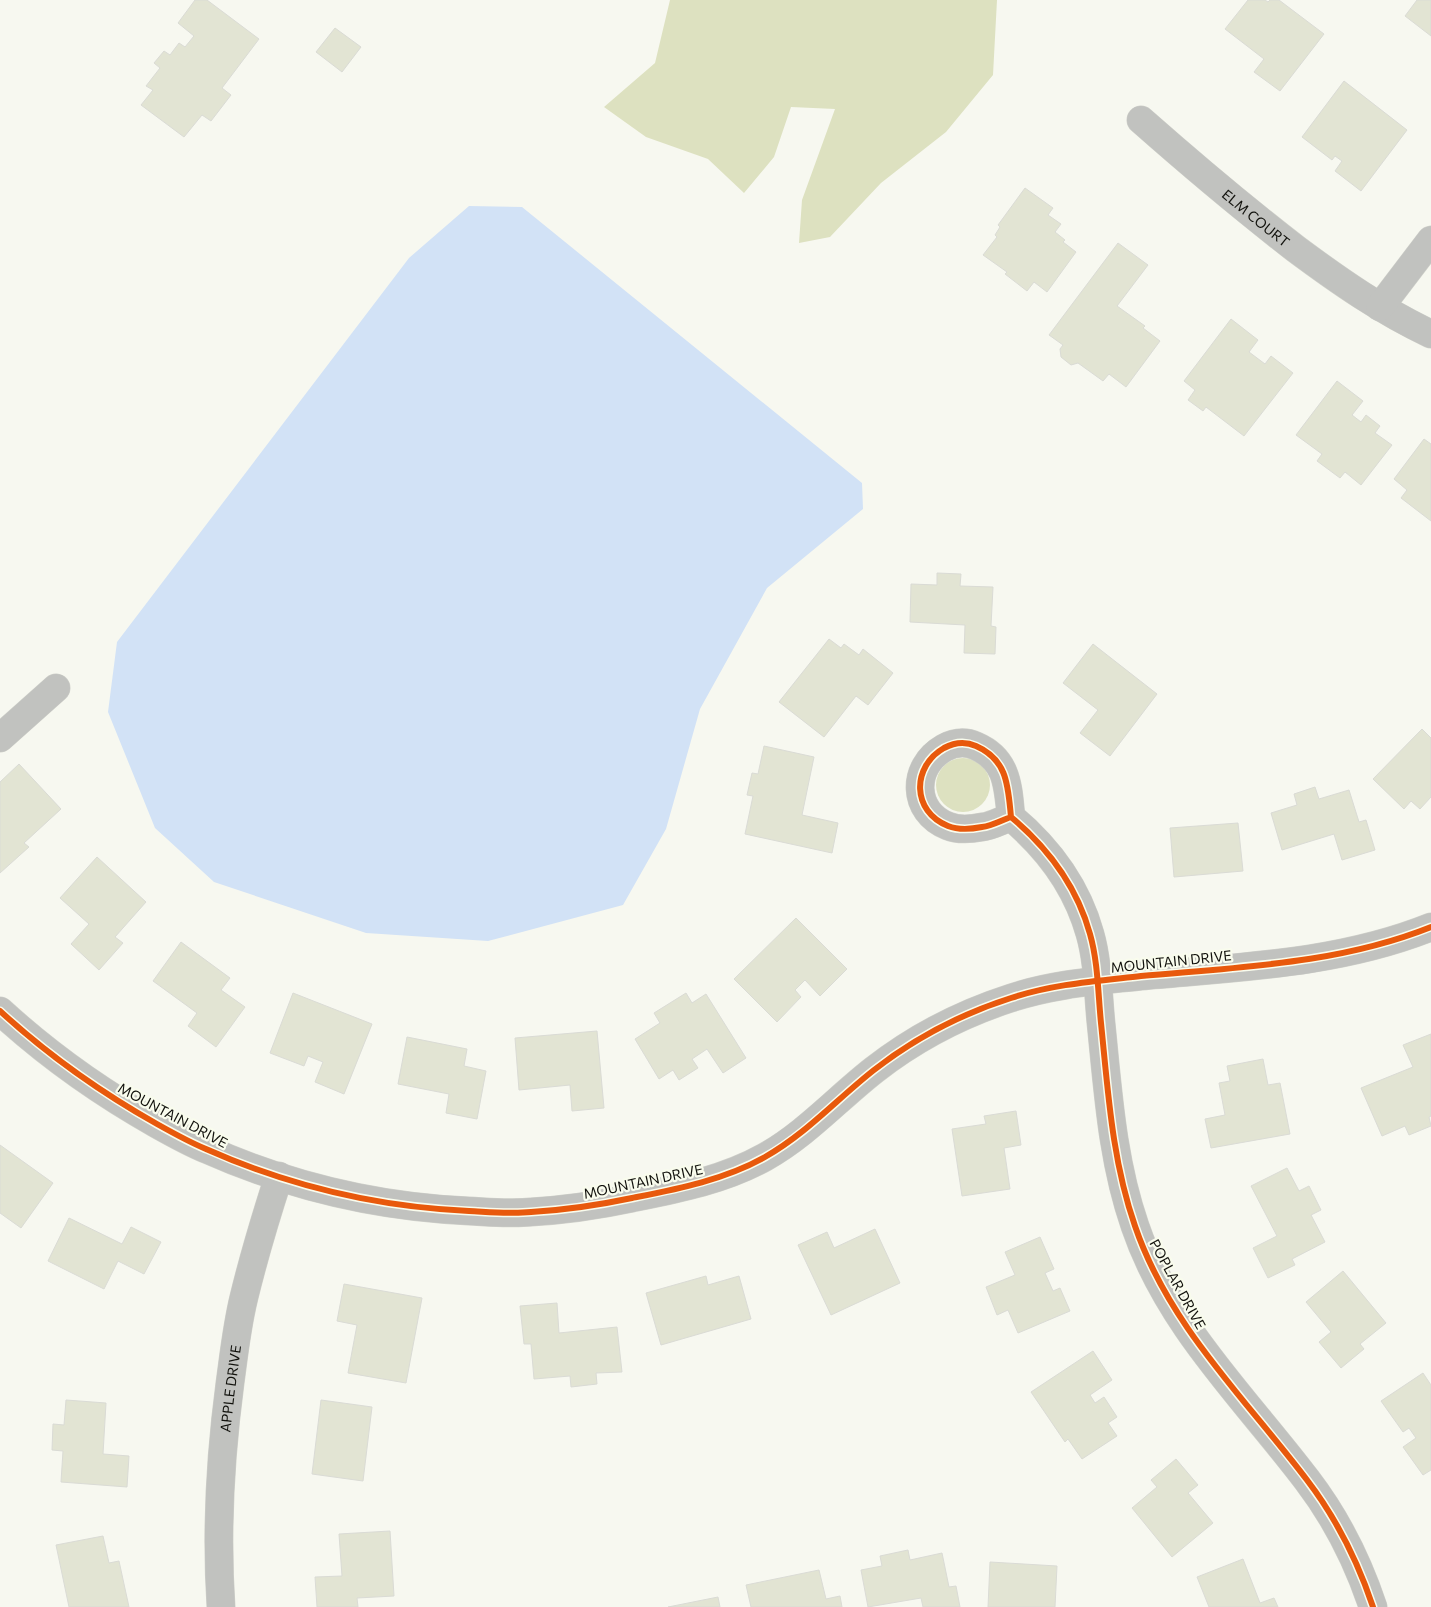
<svg xmlns="http://www.w3.org/2000/svg" width="1431" height="1607" font-family="Commissioner,sans-serif">
	<rect width="100%" height="100%" fill="#f7f8f0"/>
	<g fill="#dde1c0">
		<path d="M670 0H997L993 75 946 132 881 183 830 237 799 243 802 200 835 109 791 107 774 157 744 193 708 159 646 137 604 107 655 63Z"/>
		<circle cx="963" cy="785" r="27"/>
	</g>
	<path fill="#d2e2f6" d="M469 206 522 207 862 483 863 509 767 588 700 709 666 829 623 905 488 941 366 933 214 882 155 828 108 712 117 642 409 258Z"/>
	<g fill="#e2e4d3" stroke="#dadbd5">
		<path d="M195 0H207L259 39 222 88 231 95 211 121 202 115 184 137 141 105 153 90 146 86 160 68 154 63 164 51 170 55 179 43 185 47 194 36 178 23Z"/>
		<path d="M1248 0H1265L1268 2 1270 0H1279L1324 34 1280 91 1254 72 1264 59 1225 29Z"/>
		<path d="M1417 0H1431V36L1405 16Z"/>
		<path d="M335 28 361 47 342 72 316 52Z"/>
		<path d="M1344 81 1407 130 1361 191 1335 171 1342 161 1335 156 1332 160 1302 137Z"/>
		<path d="M1025 188 1053 208 1048 215 1061 224 1055 232 1065 240 1063 242 1076 252 1047 292 1034 282 1027 291 1005 274 1007 272 983 255 997 237 995 235 1000 227 998 225Z"/>
		<path d="M1118 243 1148 265 1117 306 1145 326 1143 328 1160 341 1126 387 1109 374 1103 381 1078 363 1071 365 1061 357 1060 349 1063 345 1049 335Z"/>
		<path d="M1231 319 1258 340 1249 352 1265 364 1271 356 1293 373 1244 436 1206 407 1203 411 1188 400 1195 390 1184 381Z"/>
		<path d="M1337 381 1363 401 1352 415 1361 422 1366 415 1380 426 1375 433 1392 445 1361 485 1345 472 1340 478 1317 461 1322 454 1296 435Z"/>
		<path d="M1424 439 1431 444V521L1401 498 1407 490 1394 479Z"/>
		<path d="M937 573 961 574 960 586 993 587 991 626 996 627 995 654 964 653 965 625 910 622 911 584 937 585Z"/>
		<path d="M829 639 841 648 844 644 859 655 863 649 893 673 868 705 856 696 824 737 779 702Z"/>
		<path d="M1093 644 1157 694 1110 756 1080 733 1098 710 1063 683Z"/>
		<path d="M1422 729 1431 738V797L1420 809 1411 801 1404 809 1373 779Z"/>
		<path d="M764 746 814 757 802 815 838 823 832 853 745 834 753 796 747 795 752 773 758 774Z"/>
		<path d="M19 764 61 809 24 843 29 847 0 873V782Z"/>
		<path d="M1315 787 1319 799 1349 790 1359 822 1366 820 1375 850 1342 860 1334 834 1282 850 1271 813 1297 805 1294 794Z"/>
		<path d="M1238 823 1243 871 1174 877 1170 828Z"/>
		<path d="M97 857 146 902 115 937 123 943 99 970 71 944 89 924 60 898Z"/>
		<path d="M796 918 847 969 820 996 805 980 795 990 801 997 777 1022 734 979Z"/>
		<path d="M181 942 230 978 221 990 245 1007 216 1047 188 1026 197 1013 153 981Z"/>
		<path d="M293 993 372 1024 344 1094 315 1082 323 1062 308 1056 304 1066 270 1053Z"/>
		<path d="M686 993 692 1003 706 994 746 1058 723 1073 707 1049 692 1059 698 1068 679 1080 673 1070 659 1079 635 1039 660 1023 654 1013Z"/>
		<path d="M597 1031 604 1108 572 1111 570 1085 519 1090 515 1038Z"/>
		<path d="M1431 1034V1116L1429 1117 1431 1126 1409 1135 1405 1126 1382 1136 1361 1088 1413 1067 1403 1045Z"/>
		<path d="M407 1037 467 1049 464 1066 486 1071 477 1119 446 1113 449 1094 398 1084Z"/>
		<path d="M1263 1059 1268 1085 1280 1083 1290 1134 1211 1148 1205 1119 1225 1115 1219 1083 1230 1081 1227 1066Z"/>
		<path d="M1016 1111 1021 1145 1004 1148 1010 1189 962 1196 952 1129 986 1124 984 1116Z"/>
		<path d="M0 1145 53 1183 21 1228 0 1213Z"/>
		<path d="M1287 1168 1299 1191 1309 1186 1321 1210 1311 1215 1325 1242 1292 1259 1295 1265 1268 1278 1253 1248 1277 1236 1251 1186Z"/>
		<path d="M69 1218 122 1244 131 1227 161 1242 144 1274 118 1261 104 1289 48 1261Z"/>
		<path d="M875 1229 900 1283 831 1315 798 1245 827 1232 834 1248Z"/>
		<path d="M1040 1237 1054 1269 1045 1273 1053 1291 1060 1288 1070 1311 1018 1333 1008 1310 997 1315 986 1287 1015 1275 1005 1252Z"/>
		<path d="M1343 1271 1386 1323 1360 1344 1364 1349 1341 1368 1319 1342 1331 1332 1306 1302Z"/>
		<path d="M706 1276 708 1285 739 1276 751 1319 661 1345 646 1293Z"/>
		<path d="M344 1284 422 1298 406 1383 348 1373 357 1325 337 1321Z"/>
		<path d="M557 1303 559 1333 617 1327 622 1372 596 1373 597 1384 571 1387 570 1376 534 1379 531 1344H524L520 1306Z"/>
		<path d="M1093 1351 1112 1380 1090 1395 1095 1403 1104 1397 1117 1417 1108 1423 1117 1436 1082 1459 1068 1439 1065 1442 1031 1392Z"/>
		<path d="M1423 1373 1431 1385V1470L1423 1475 1403 1447 1416 1438 1409 1428 1403 1432 1381 1401Z"/>
		<path d="M66 1400 106 1403 103 1454 129 1456 127 1487 61 1482 63 1451 52 1450 53 1424 64 1425Z"/>
		<path d="M321 1400 372 1407 363 1481 312 1474Z"/>
		<path d="M1176 1459 1198 1485 1188 1493 1213 1523 1172 1557 1132 1508 1157 1487 1151 1480Z"/>
		<path d="M390 1531 394 1596 357 1598 358 1607H317L315 1577 342 1576 339 1534Z"/>
		<path d="M103 1536 109 1563 119 1561 129 1607H69L56 1545Z"/>
		<path d="M908 1550 910 1560 942 1553 949 1587 956 1586 960 1607H923L921 1598 868 1607 861 1570 882 1566 880 1556Z"/>
		<path d="M1243 1559 1260 1603 1274 1598 1278 1607H1209L1197 1577Z"/>
		<path d="M990 1562 1057 1566 1055 1607H988Z"/>
		<path d="M819 1570 826 1599 840 1596 842 1607H751L746 1585Z"/>
		<path d="M718 1597 720 1607H668Z"/>
	</g>
	<g fill="none" stroke-linecap="round" stroke-linejoin="round">
		<g stroke="#d1d2cc" stroke-width="29">
			<g id="minor">
				<path id="s1" d="M1141 120C1192 165 1243 208 1296 249 1339 281 1382 311 1431 334"/>
				<path d="M1380 307 1431 240"/>
				<path d="M0 738 56 688"/>
				<path d="M1011 817C1002 820 992 826 982 827 972 829 958 830 948 826 912 812 911 767 944 748 955 742 965 741 976 746 1008 760 1008 787 1011 817 1048 848 1077 887 1090 934 1098 962 1098 993 1101 1023 1108 1091 1112 1160 1135 1226 1169 1326 1245 1398 1307 1480 1336 1518 1358 1562 1373 1607"/>
				<path d="M0 1011C48 1055 100 1092 157 1124 173 1133 189 1142 206 1149 289 1186 379 1207 469 1211 490 1212 511 1214 531 1212 565 1210 599 1205 632 1198 677 1189 724 1180 765 1157 806 1134 837 1099 874 1070 915 1038 961 1014 1011 998 1053 984 1097 981 1141 976 1239 967 1339 964 1431 927"/>
				<path id="s2" d="M221 1607C216 1532 220 1458 230 1383 234 1354 237 1325 244 1297 254 1256 266 1216 279 1176"/>
			</g>
		</g>
		<use href="#minor" stroke="#c1c2bf" stroke-width="28"/>
		<g stroke="#f9fced" stroke-width="9">
			<g id="cycleway">
				<path d="M1011 817C1002 820 992 826 982 827 972 829 958 830 948 826 912 812 911 767 944 748 955 742 965 741 976 746 1008 760 1008 787 1011 817 1048 848 1077 887 1090 934 1098 962 1098 993 1101 1023 1108 1091 1112 1160 1135 1226 1169 1326 1245 1398 1307 1480 1336 1518 1358 1562 1373 1607"/>
				<path d="M0 1011C48 1055 100 1092 157 1124 173 1133 189 1142 206 1149 289 1186 379 1207 469 1211 490 1212 511 1214 531 1212 565 1210 599 1205 632 1198 677 1189 724 1180 765 1157 806 1134 837 1099 874 1070 915 1038 961 1014 1011 998 1053 984 1097 981 1141 976 1239 967 1339 964 1431 927"/>
			</g>
		</g>
		<use href="#cycleway" stroke="#e8590c" stroke-width="6"/>
	</g>
	<g text-anchor="middle" dominant-baseline="central" stroke-width="4.5" stroke-linejoin="round" paint-order="stroke">
		<g font-size="14" fill="#11110c" stroke="#f9fced">
			<text stroke="none"><textPath href="#s1" startOffset="151">ELM COURT</textPath></text>
			<text transform="translate(1171 961) rotate(-6)">MOUNTAIN DRIVE</text>
			<text transform="translate(173 1115) rotate(28)">MOUNTAIN DRIVE</text>
			<text transform="translate(643 1181) rotate(-12)">MOUNTAIN DRIVE</text>
			<text transform="translate(1178 1284) rotate(61)">POPLAR DRIVE</text>
			<text stroke="none"><textPath href="#s2" startOffset="219">APPLE DRIVE</textPath></text>
		</g>
	</g>
</svg>
